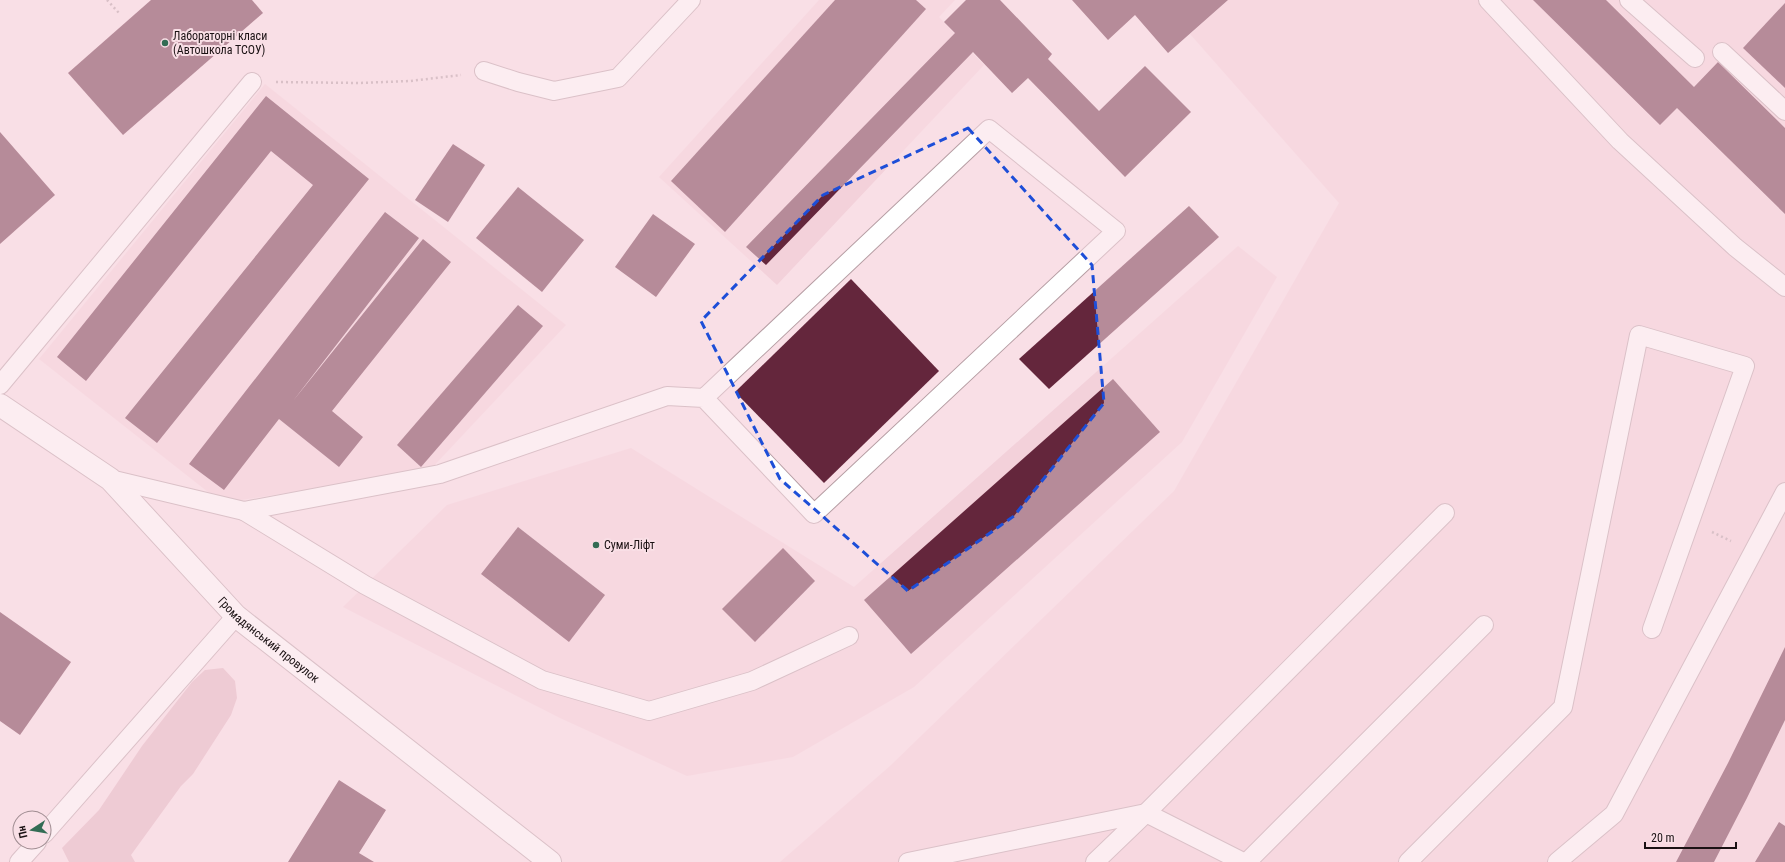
<svg xmlns="http://www.w3.org/2000/svg" width="1785" height="862" font-family="'Roboto Condensed',sans-serif">
	<rect width="100%" height="100%" fill="#f9dfe6"/>
	<g fill="#f3d1da">
		<path d="M819 0H955L939 17 984 65 777 285 659 177Z"/>
		<path d="M1228 0H1785V862H780L890 766 1174 491 1339 203 1190 34Z"/>
		<path d="M265 84 566 325 429 471 222 503 39 359Z"/>
		<path d="M1238 246 1277 277 1182 442 914 687 793 757 687 776 560 718 343 607 447 505 631 448 854 587Z"/>
	</g>
	<path fill="#e1b3bf" d="M223 668 235 681 237 698 231 715 193 774 181 786 131 855 135 862H69L62 848 99 810 142 746 192 682 205 670Z"/>
	<g fill="#64263c">
		<path d="M151 0H252L263 13 123 135 68 73Z"/>
		<path d="M835 0H916L926 9 725 232 671 181Z"/>
		<path d="M966 0H1000L1052 54 1048 59 1099 111 1145 66 1191 112 1125 177 1028 78 1012 93 973 52 766 265 746 247 955 33 944 22Z"/>
		<path d="M1072 0H1228L1168 53 1135 15 1108 40Z"/>
		<path d="M1533 0H1606L1694 87 1718 62 1785 128V214L1677 108 1660 125Z"/>
		<path d="M1785 3V88L1743 48Z"/>
		<path d="M266 96 369 179 157 443 125 418 313 185 271 151 86 381 57 357Z"/>
		<path d="M0 132 55 195 0 244Z"/>
		<path d="M453 144 485 165 448 222 415 200Z"/>
		<path d="M518 187 584 240 542 292 476 238Z"/>
		<path d="M1189 206 1219 237 1049 389 1019 359Z"/>
		<path d="M385 212 419 238 293 401 423 239 451 262 332 411 363 437 339 467 279 419 224 490 189 464Z"/>
		<path d="M653 214 695 244 656 297 615 267Z"/>
		<path d="M851 279 939 371 824 483 735 392Z"/>
		<path d="M518 305 543 326 421 467 397 445Z"/>
		<path d="M1113 379 1160 432 911 654 864 600Z"/>
		<path d="M518 527 605 595 569 642 481 574Z"/>
		<path d="M783 548 815 581 755 642 722 609Z"/>
		<path d="M0 612 71 662 20 735 0 721Z"/>
		<path d="M1785 647V720L1747 798 1714 862H1676L1728 763Z"/>
		<path d="M339 780 386 810 359 853 374 862H288Z"/>
		<path d="M1779 822 1785 826V862H1755Z"/>
	</g>
	<g fill="none" stroke-linecap="round" stroke-linejoin="round">
		<g stroke="#b69ea4" stroke-width="20">
			<g id="service">
				<path d="M1488 0 1620 141 1735 247 1785 287"/>
				<path d="M1629 0 1695 58"/>
				<path d="M1722 52 1785 111"/>
				<path d="M484 71 518 82 554 91 618 78 691 0"/>
				<path d="M0 385 252 82"/>
				<path d="M110 479 244 511 440 474 667 396 704 398 814 514 1116 231 989 129 704 398"/>
				<path d="M244 511 365 585 542 680 649 711 752 681 849 636"/>
				<path d="M44 834 236 616"/>
				<path d="M19 862 37 842"/>
				<path d="M908 862 1146 813 1243 862"/>
				<path d="M1095 862 1146 813 1445 513"/>
				<path d="M1247 862 1484 625"/>
				<path d="M1408 862 1563 707 1639 335 1745 366 1652 629"/>
				<path d="M1557 862 1614 814 1785 492"/>
			</g>
		</g>
		<g stroke="#b69ea4" stroke-width="24">
			<g id="minor">
				<path id="s1" d="M0 405 110 479 236 616 550 862"/>
			</g>
		</g>
		<g stroke="#b19ca2" stroke-width="2.5" stroke-dasharray="2 3" stroke-linecap="butt">
			<path d="M107 0 119 13"/>
			<path d="M276 82 359 83 410 81 461 75"/>
			<path d="M1712 532 1731 541"/>
		</g>
		<use href="#service" stroke="#fff" stroke-width="18"/>
		<use href="#minor" stroke="#fff" stroke-width="22"/>
	</g>
	<path d="M0 0H1785V862H0ZM968 128 1092 265 1104 403 1014 516 908 591 780 479 701 321 823 195Z" fill="#f9dfe6" fill-opacity=".55" fill-rule="evenodd"/>
	<path fill="none" stroke="#1d4ed8" stroke-width="3" stroke-dasharray="8 5" stroke-linejoin="round" d="M968 128 1092 265 1104 403 1014 516 908 591 780 479 701 321 823 195Z"/>
	<g fill="#336c54" stroke="#f9dfe6" stroke-width="1.5">
		<circle cx="165" cy="43" r="4"/>
		<circle cx="596" cy="545" r="4"/>
	</g>
	<g text-anchor="middle" dominant-baseline="central" stroke-width="4" stroke-linejoin="round" paint-order="stroke">
		<g font-size="12" fill="#1a1113" stroke="#f9dfe6" text-anchor="start">
			<text x="173" y="36">Лабораторні класи<tspan x="173" dy="14">(Автошкола ТСОУ)</tspan></text>
			<text x="604" y="545">Суми-Ліфт</text>
		</g>
		<g font-size="12" fill="#1a1113" stroke="#f9dfe6">
			<text stroke="none"><textPath href="#s1" startOffset="359">Громадянський провулок</textPath></text>
		</g>
	</g>
	<g transform="translate(32 830) rotate(258)"><circle r="19" fill="#f9dfe6" stroke="#a08d92"/>
	<path d="M0-3L7 15L0 10L-7 15Z" fill="#336c54"/>
	<text y="-6" font-size="11" font-weight="bold" text-anchor="middle" fill="#1a1113">Пн</text>
	</g>
	<path d="M1645 842v6h91v-6" fill="none" stroke="#1a1113" stroke-width="2"/>
	<text x="1651" y="842" font-size="12" fill="#1a1113" stroke="#f9dfe6" stroke-width="3" paint-order="stroke">20 m</text>
</svg>
